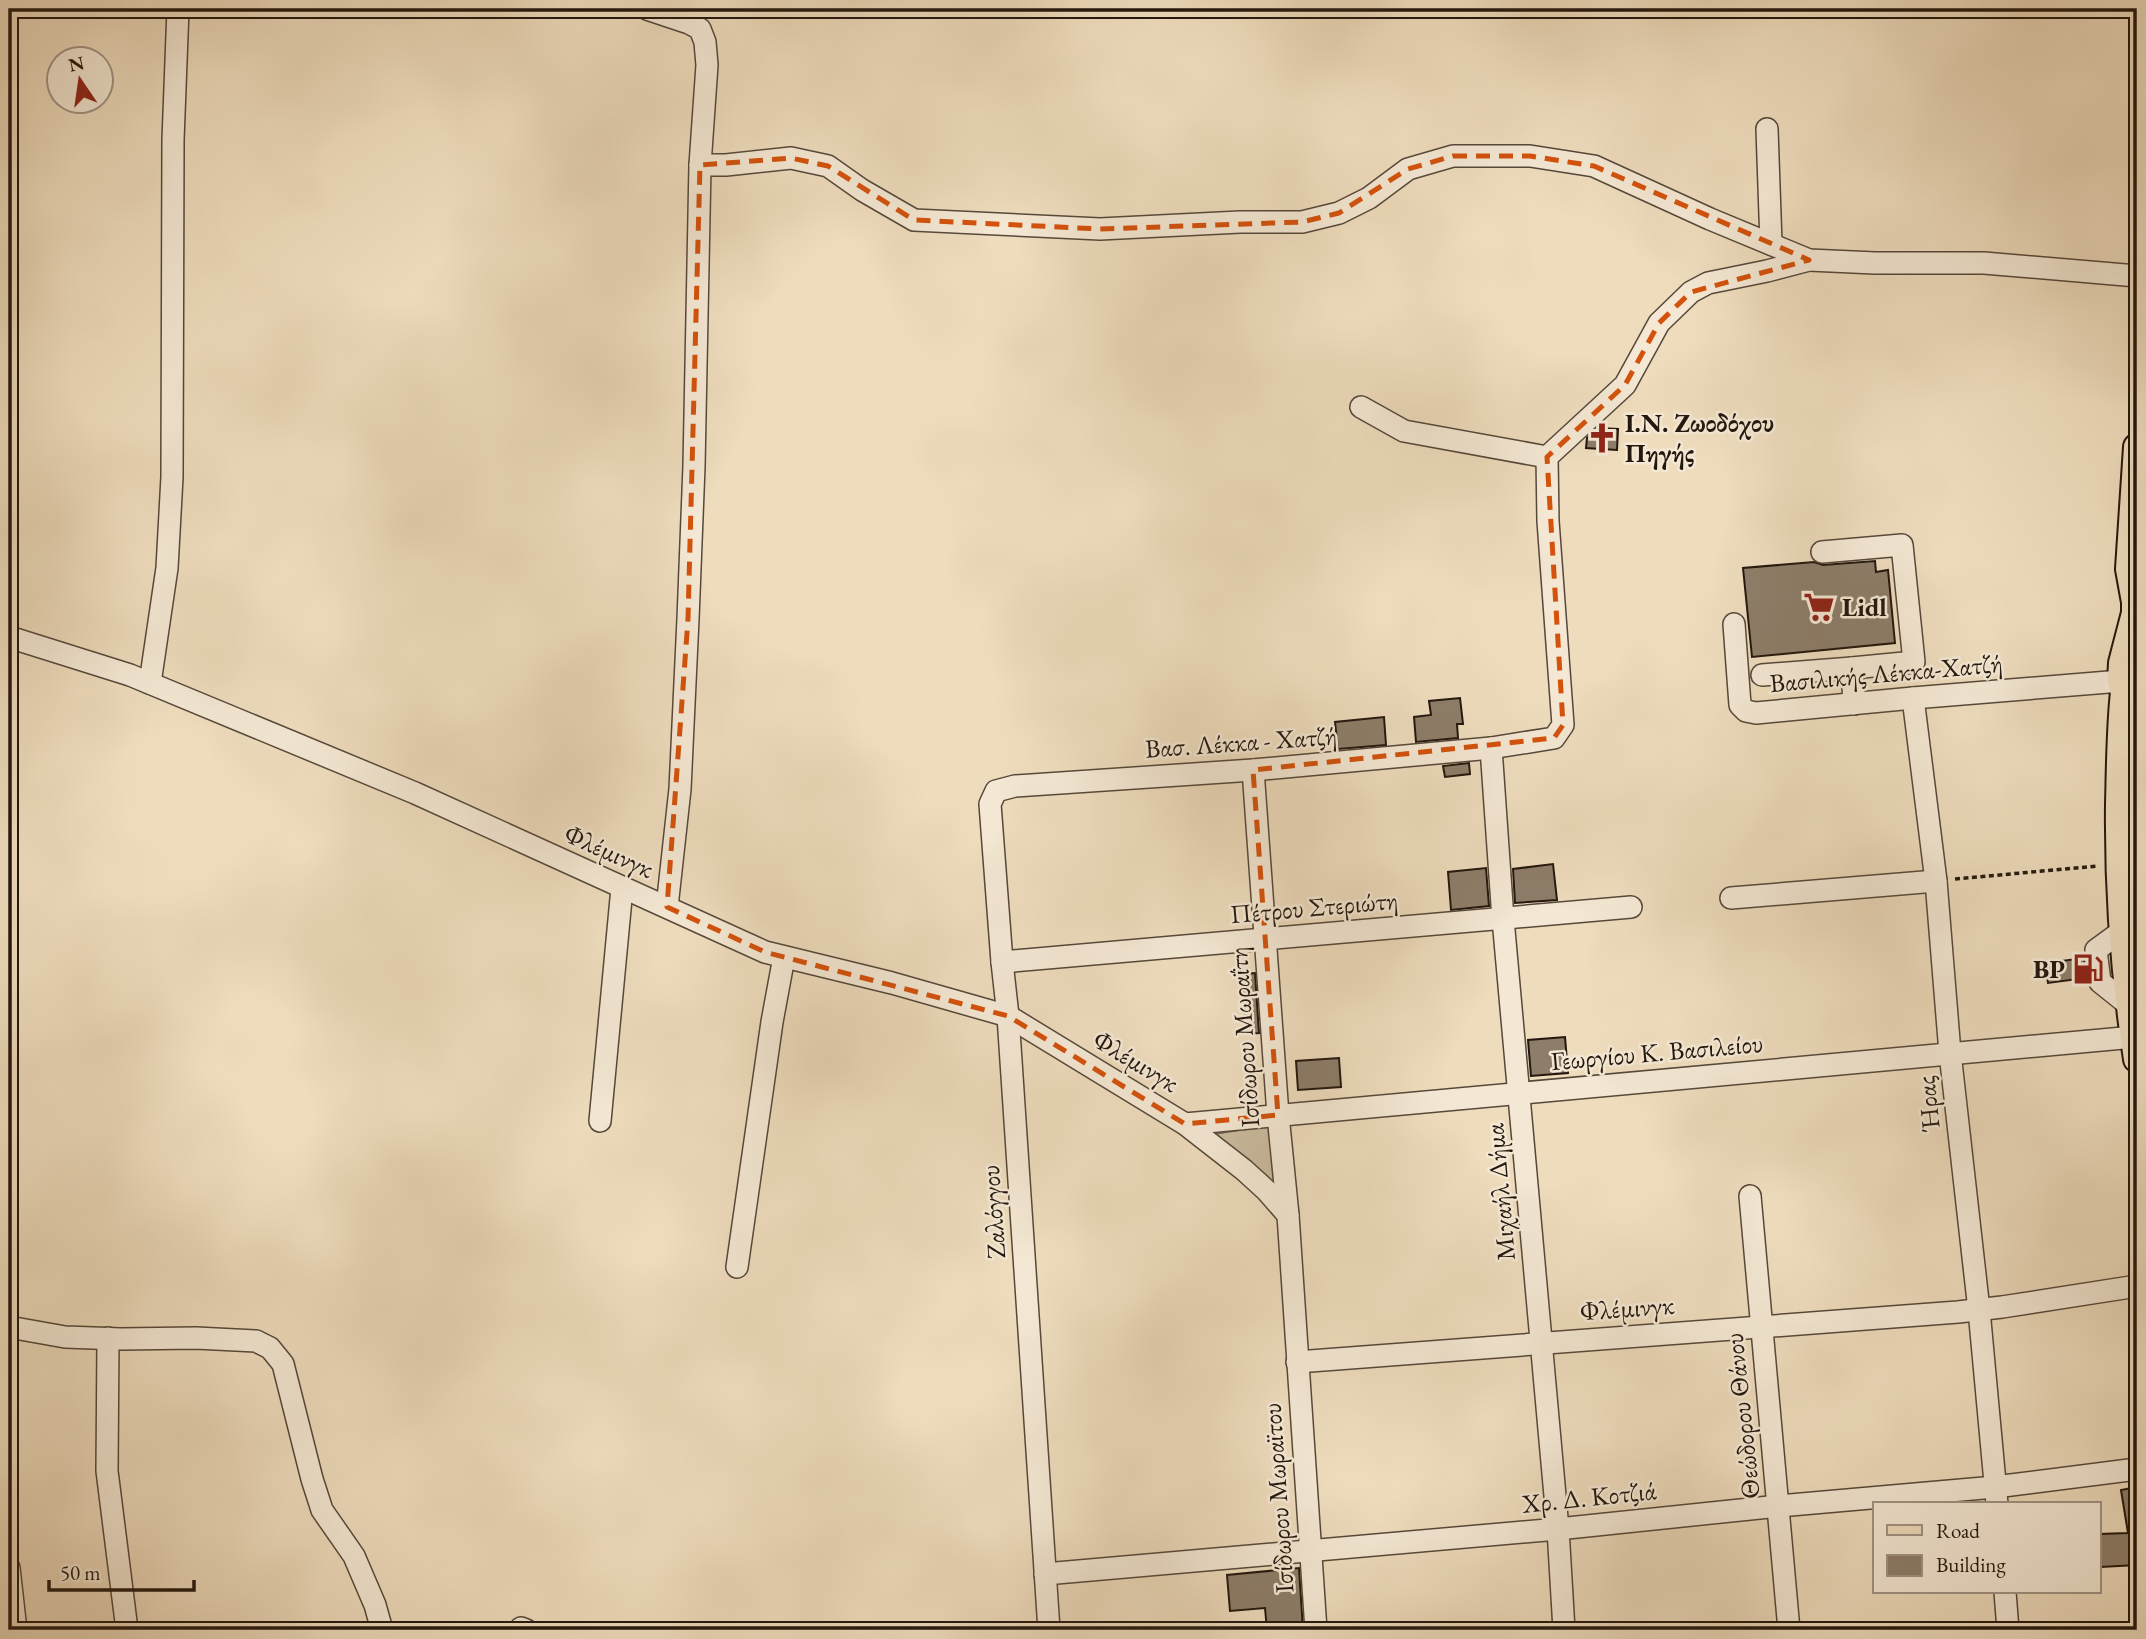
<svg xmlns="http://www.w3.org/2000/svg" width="2146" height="1639" font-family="'EB Garamond',serif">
	<rect width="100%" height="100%" fill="#eedcbd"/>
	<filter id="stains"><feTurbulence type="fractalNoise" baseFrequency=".00286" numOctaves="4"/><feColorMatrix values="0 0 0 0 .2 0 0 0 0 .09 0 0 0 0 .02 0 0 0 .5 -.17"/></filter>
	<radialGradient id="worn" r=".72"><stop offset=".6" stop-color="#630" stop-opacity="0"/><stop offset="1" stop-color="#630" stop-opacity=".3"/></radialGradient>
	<path fill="#cbbb9f" stroke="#776956" stroke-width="2" d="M1265 1126 1270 1128 1276 1188 1214 1134Z"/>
	<g fill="#8d7d69" stroke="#23170e" stroke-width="2">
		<path d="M1598 428 1618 429 1617 450 1586 448 1587 438Z"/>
		<path d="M1875 561 1876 572 1888 570 1895 643 1752 657 1743 568 1814 562 1823 565Z"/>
		<path d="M1460 698 1463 724H1457L1458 738 1416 742 1414 717 1431 715 1429 701Z"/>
		<path d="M1384 717 1386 745 1338 749 1335 722Z"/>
		<path d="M1469 763 1470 774 1445 777 1443 766Z"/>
		<path d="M1553 864 1557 900 1515 903 1513 869Z"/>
		<path d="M1486 868 1489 906 1451 910 1448 872Z"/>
		<path d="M2084 958 2086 978 2048 983 2045 963Z"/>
		<path d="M1255 973 1259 1033 1247 1034 1242 974Z"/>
		<path d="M1565 1037 1568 1073 1531 1076 1528 1040Z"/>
		<path d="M1339 1058 1341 1087 1298 1090 1296 1061Z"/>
		<path d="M2137 1487V1565L2101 1567 2099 1534 2128 1533 2121 1490Z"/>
		<path d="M1299 1568 1303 1630H1267L1265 1608 1230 1611 1227 1575Z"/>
	</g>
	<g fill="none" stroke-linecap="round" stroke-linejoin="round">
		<g stroke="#56483a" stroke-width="24">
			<g id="minor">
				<path d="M647 9 689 23 700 29 705 42 707 65 700 165 694 466 688 619 680 789 667 907"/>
				<path d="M1767 129 1771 244"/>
				<path d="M700 165H726L791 158 828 166 862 190 914 220 1100 229 1240 222H1302L1339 213 1369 198 1408 169 1453 156H1530L1594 166 1710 219 1809 260 1875 263H1984L2137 276"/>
				<path d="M1361 407 1404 431 1547 457"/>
				<path d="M1822 552 1902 545 1914 662 1852 668 1854 704"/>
				<path d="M1734 624 1740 705 1746 711 1756 713 1913 698 2121 681"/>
				<path d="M9 637 130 675 415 793 765 952 892 983 1008 1016 1185 1124 1244 1170 1267 1191 1288 1215"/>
				<path d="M1762 675 1852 668"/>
				<path d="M150 683 167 568 172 477 173 140 178 9"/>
				<path d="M1913 698 1936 881 1950 1053 1979 1310 1997 1504"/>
				<path d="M1491 748 1503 919 1558 1529 1564 1630"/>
				<path d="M1253 770 1278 1115 1288 1215 1316 1630"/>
				<path d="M1731 898 1936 881"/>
				<path d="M2122 931 2096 950 2100 982 2130 1006"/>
				<path d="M1002 962 1631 907"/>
				<path d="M600 1121 622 888"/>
				<path d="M1185 1124 2134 1037"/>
				<path d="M1750 1196 1789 1630"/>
				<path d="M737 1267 772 1022 784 957"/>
				<path d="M9 1327 65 1337 121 1339 196 1338 256 1341 270 1348 283 1364 312 1479 322 1510 354 1556 375 1605 382 1630"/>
				<path d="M108 1338 107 1471 127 1630"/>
				<path d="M1297 1362 1958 1312 2002 1307 2137 1286"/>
				<path d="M9 1568 16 1630"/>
				<path d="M1045 1574 1558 1529 1779 1506 1995 1487 2137 1469"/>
				<path d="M2005 1592 2008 1630"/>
				<path d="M521 1628 526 1630"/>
				<path d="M1049 1630 1008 1016 1002 962 990 804 996 791 1015 786 1253 770 1491 748 1554 738 1563 725 1548 521 1547 457 1625 385 1659 323 1691 292 1708 283 1767 271 1809 260"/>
			</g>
		</g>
		<g stroke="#23170e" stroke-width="30">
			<g id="major">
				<path d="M2124 692C2120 729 2120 766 2119 804 2118 889 2124 974 2137 1059"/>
				<path d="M2134 706 2124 692 2121 681 2122 663 2135 613V602L2129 569 2137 447"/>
			</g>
		</g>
		<path stroke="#23170e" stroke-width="3.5" stroke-dasharray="5 3.5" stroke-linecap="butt" d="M1955 879 2098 866"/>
		<use href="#minor" stroke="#f4e8d4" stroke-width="21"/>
		<use href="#major" stroke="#eedcbd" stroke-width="26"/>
	</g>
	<path fill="none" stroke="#d4520c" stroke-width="5" stroke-dasharray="14 9" stroke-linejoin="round" d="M1453 156H1530L1594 166 1809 260 1691 292 1659 323 1625 385 1547 457 1563 725 1554 738 1253 770 1278 1115 1185 1124 1008 1016 765 952 667 907 688 619 700 165 791 158 828 166 914 220 1100 229 1302 222 1339 213 1408 169Z"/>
	<defs>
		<g id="church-bare" transform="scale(2.415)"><path d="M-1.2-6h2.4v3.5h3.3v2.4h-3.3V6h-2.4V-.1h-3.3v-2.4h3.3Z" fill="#8f2418" stroke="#f4e8d4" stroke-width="2.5" paint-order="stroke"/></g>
		<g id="supermarket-bare" transform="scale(2.415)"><path d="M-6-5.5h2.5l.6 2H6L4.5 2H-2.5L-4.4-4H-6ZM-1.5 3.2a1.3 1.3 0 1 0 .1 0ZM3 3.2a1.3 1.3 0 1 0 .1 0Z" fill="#8f2418" stroke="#f4e8d4" stroke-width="2.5" paint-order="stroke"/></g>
		<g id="fuel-bare" transform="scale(2.415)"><path d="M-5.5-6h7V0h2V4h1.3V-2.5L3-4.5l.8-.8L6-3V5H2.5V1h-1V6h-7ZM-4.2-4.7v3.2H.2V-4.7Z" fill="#8f2418" stroke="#f4e8d4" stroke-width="2.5" paint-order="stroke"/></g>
	</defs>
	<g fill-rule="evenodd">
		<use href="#church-bare" x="1602" y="438"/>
		<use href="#supermarket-bare" x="1819" y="607"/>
		<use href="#fuel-bare" x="2088" y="969"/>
	</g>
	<g text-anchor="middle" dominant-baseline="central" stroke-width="5" stroke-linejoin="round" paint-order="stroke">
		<g font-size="26" font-weight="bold" fill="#23170e" stroke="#f4e8d4" text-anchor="start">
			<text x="1625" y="423">Ι.Ν. Ζωοδόχου<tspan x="1625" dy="30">Πηγής</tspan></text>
			<text x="1842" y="607">Lidl</text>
			<text x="2065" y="969" text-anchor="end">BP</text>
		</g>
		<g font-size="26" fill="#23170e" stroke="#f4e8d4">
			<text transform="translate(1886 673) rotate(-5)">Βασιλικής Λέκκα-Χατζή</text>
			<text transform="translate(1241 742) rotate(-4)">Βασ. Λέκκα - Χατζή</text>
			<text transform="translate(609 851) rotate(24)">Φλέμινγκ</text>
			<text transform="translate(1314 907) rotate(-5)">Πέτρου Στεριώτη</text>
			<text transform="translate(1244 1037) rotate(-94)">Ισίδωρου Μωραΐτη</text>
			<text transform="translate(1657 1052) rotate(-5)">Γεωργίου Κ. Βασιλείου</text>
			<text transform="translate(1136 1061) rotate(31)">Φλέμινγκ</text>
			<text transform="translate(1928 1104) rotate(-96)">Ήρας</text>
			<text transform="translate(1500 1192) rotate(-95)">Μιχαήλ Δήμα</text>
			<text transform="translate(993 1212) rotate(-94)">Ζαλόγγου</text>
			<text transform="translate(1627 1308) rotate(-4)">Φλέμινγκ</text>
			<text transform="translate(1742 1416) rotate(-96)">Θεώδορου Θάνου</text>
			<text transform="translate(1589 1497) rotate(-6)">Χρ. Δ. Κοτζιά</text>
			<text transform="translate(1278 1498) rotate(-94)">Ισίδωρου Μωραϊτου</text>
		</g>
	</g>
	<rect width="2146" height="1639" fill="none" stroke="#eedcbd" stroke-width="35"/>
	<rect x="10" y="10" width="2125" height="1618" fill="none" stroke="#23170e" stroke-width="3.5"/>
	<rect x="18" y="18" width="2111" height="1604" fill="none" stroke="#23170e" stroke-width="2"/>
	<rect x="1873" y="1502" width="228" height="91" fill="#f4e8d4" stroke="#a09485" stroke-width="2"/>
	<rect x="1887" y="1525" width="35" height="10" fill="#eedcbd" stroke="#a09485" stroke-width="2"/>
	<text x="1936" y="1538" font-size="21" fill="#23170e">Road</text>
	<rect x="1887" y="1555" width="35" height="21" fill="#8d7d69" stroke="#a09485" stroke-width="2"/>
	<text x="1936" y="1572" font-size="21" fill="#23170e">Building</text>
	<g transform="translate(80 80) rotate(347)"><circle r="33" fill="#f4e8d4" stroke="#a09485" stroke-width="2"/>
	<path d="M0-5L12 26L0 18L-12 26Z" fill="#8f2418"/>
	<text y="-10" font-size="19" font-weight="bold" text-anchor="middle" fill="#23170e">N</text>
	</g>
	<path d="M49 1580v10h145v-10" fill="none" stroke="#23170e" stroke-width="3.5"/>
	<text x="60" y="1580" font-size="21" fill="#23170e" stroke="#f4e8d4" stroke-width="5" paint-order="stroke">50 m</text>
	<rect width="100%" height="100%" filter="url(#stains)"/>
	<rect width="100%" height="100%" fill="url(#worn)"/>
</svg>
